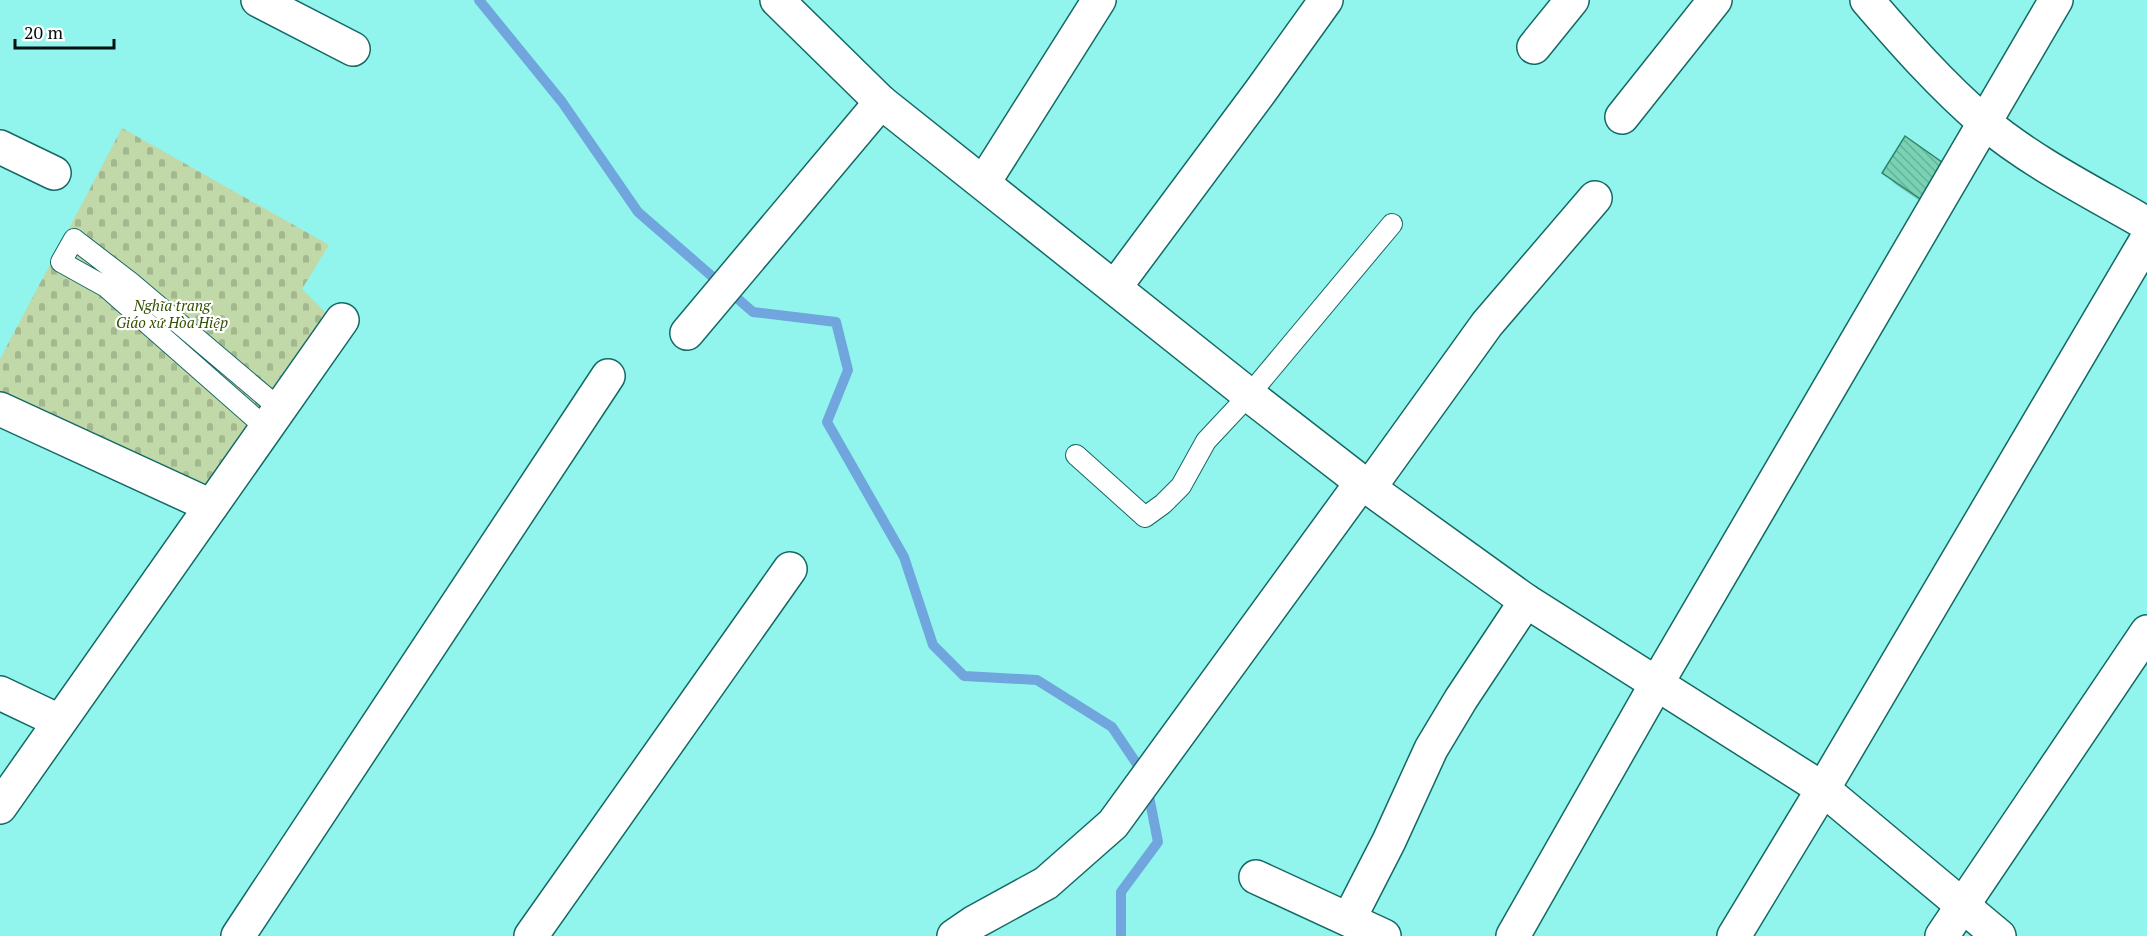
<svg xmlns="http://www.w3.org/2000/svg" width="2147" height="936" font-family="'PT Serif',serif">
	<defs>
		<pattern id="cemetery-stones" width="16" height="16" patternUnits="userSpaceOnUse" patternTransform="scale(1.5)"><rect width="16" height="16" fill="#c1d8a9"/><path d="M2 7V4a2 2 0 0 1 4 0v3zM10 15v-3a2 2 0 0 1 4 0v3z" fill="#a4b890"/></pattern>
		<pattern id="building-back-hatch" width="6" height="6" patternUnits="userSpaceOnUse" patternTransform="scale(1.5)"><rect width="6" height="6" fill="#78d2b3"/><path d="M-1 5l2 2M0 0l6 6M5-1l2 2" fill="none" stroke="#66b399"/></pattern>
	</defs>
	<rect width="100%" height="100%" fill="#91f5ed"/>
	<path fill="url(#cemetery-stones)" d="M122 128 329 245 302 289 329 316 207 491 0 396V359Z"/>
	<path fill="#0003" d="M1945 166 1936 212 1895 184 1883 172Z"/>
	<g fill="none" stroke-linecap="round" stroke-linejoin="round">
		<path stroke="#70a6dd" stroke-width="10" d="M479 0 562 102 638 212 753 312 836 322 848 370 827 422 904 557 933 645 964 676 1037 680 1112 727 1145 776 1158 842 1121 892V936"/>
	</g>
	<path fill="url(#building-back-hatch)" stroke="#2b866b" stroke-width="1.5" d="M1905 136 1946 165 1925 202 1882 173Z"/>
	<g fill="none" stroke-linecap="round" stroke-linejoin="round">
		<g stroke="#146965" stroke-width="22">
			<g id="service">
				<path d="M266 428 106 287 61 262 74 239 130 282 280 409"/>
				<path d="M1076 455 1145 517 1163 504 1181 486 1206 441 1249 395 1392 224"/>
			</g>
		</g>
		<g stroke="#146965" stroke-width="36">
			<g id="minor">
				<path d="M258 0 353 49"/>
				<path d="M777 0 881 102 1249 395 1369 488 1526 601 1823 789 1999 936"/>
				<path d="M1867 0C1904 43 1941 85 1984 122 2033 163 2092 192 2147 224"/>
				<path d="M1534 47 1572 0"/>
				<path d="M1622 117 1715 0"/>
				<path d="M0 147 54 173"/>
				<path d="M984 182 1099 0"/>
				<path d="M1115 287 1260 92 1326 0"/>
				<path d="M687 333 881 102"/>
				<path d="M0 409 211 506"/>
				<path d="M1369 488 1487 324 1595 198"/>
				<path d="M0 693 59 721"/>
				<path d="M0 807 342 320"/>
				<path d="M1256 877 1384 936"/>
				<path d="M1349 919 1389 841 1431 749 1461 699 1526 601"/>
				<path d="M238 936 608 376"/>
				<path d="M531 936 790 569"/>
				<path d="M954 936 973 923 1046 883 1113 824 1362 482"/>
				<path d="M1513 936 1657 683 2056 0"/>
				<path d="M1734 936 1823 789 2147 239"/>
				<path d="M1942 936 2147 632"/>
			</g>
		</g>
		<use href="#service" stroke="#fff" stroke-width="20"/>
		<use href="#minor" stroke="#fff" stroke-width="33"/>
	</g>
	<g text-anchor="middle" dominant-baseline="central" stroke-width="4.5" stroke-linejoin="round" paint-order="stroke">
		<g font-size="15" font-style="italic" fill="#345003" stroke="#fff">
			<text x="172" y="305">Nghĩa trang<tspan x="172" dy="17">Giáo xứ Hòa Hiệp</tspan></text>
		</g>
	</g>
	<path d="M15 39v9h99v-9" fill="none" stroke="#001110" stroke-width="3"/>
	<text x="24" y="39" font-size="18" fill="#001110" stroke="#ffffff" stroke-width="4.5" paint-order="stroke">20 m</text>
</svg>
